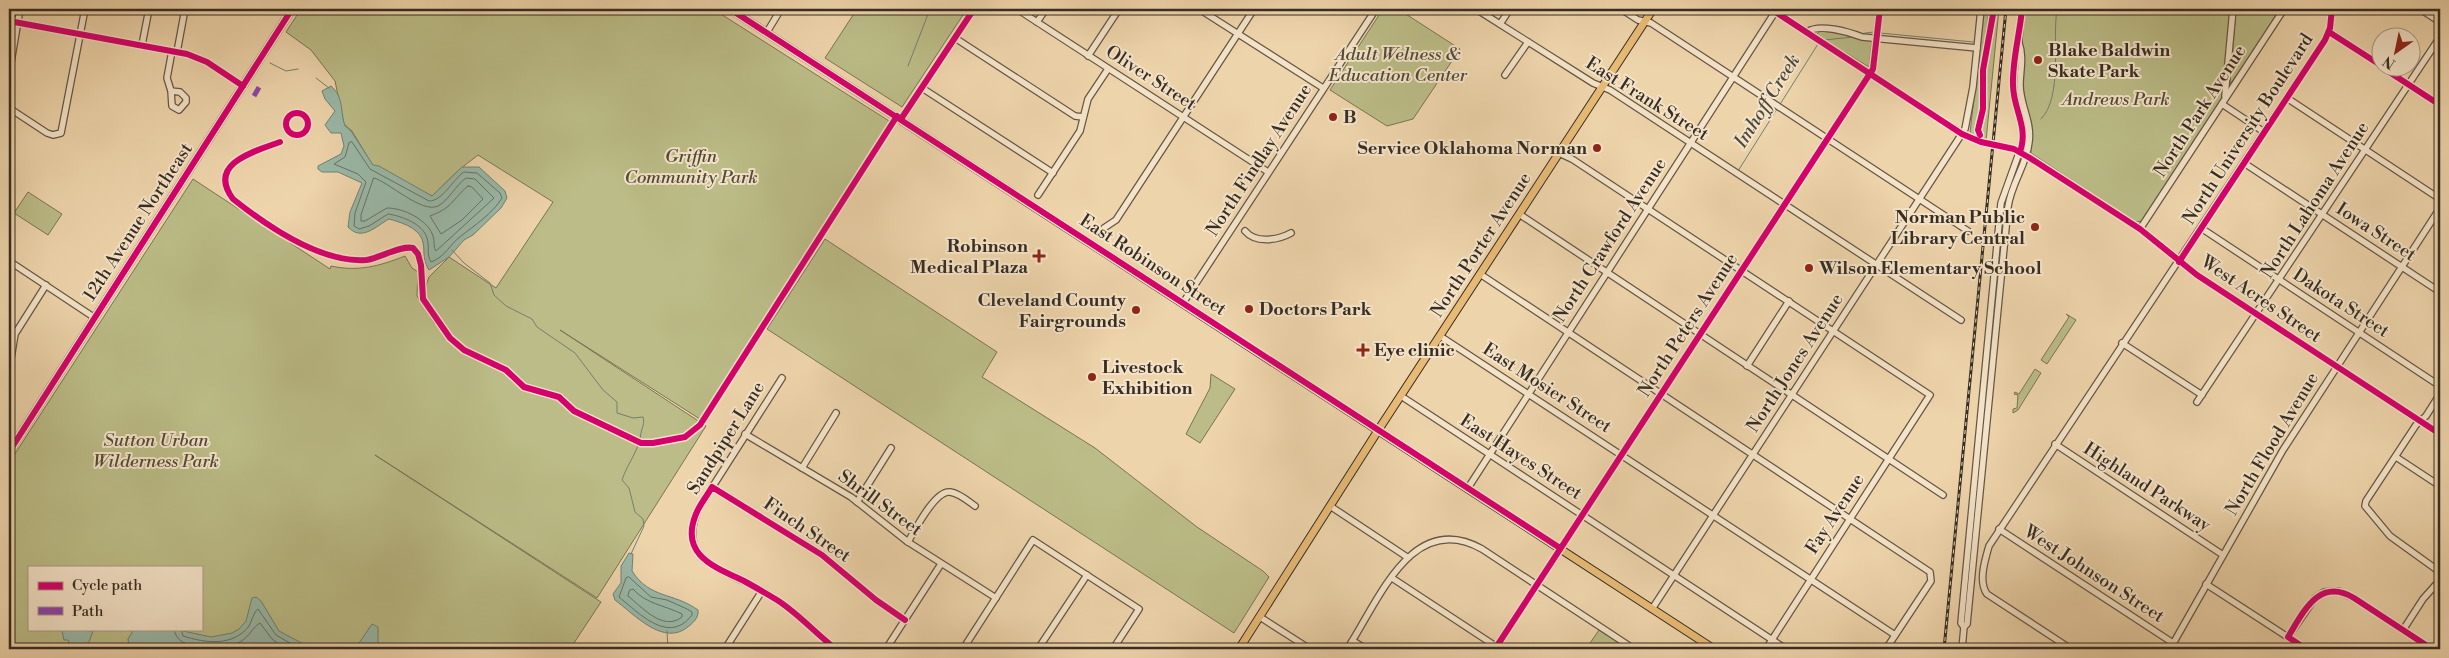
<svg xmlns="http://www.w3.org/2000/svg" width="2449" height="658" font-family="'Libre Bodoni',serif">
	<rect width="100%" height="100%" fill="#eed4ab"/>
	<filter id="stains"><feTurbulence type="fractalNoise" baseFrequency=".004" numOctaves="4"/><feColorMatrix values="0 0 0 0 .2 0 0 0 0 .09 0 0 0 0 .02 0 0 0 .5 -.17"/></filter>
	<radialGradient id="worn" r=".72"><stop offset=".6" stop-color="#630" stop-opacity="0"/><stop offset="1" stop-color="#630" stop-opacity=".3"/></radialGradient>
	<g fill="#bbbc87" stroke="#797455" fill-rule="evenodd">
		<path d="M301 9H713L889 121 703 421 560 330 706 426 597 598 375 455 601 602 570 649H9V463L193 179 330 269 331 266C358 272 380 266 405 256L412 268 418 272 417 296 435 324 422 297 429 277 449 257 496 288 553 202 478 155 460 169 432 196 373 166 352 131 344 124 335 81 311 50 286 32ZM29 567H201V629H29Z"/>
		<path d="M857 9H967L902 107 825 58Z"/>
		<path d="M1383 9H1398L1460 49 1413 119 1387 126 1330 90Z"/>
		<path d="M1984 9H1999L1986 141 1970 133Z"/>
		<path d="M2025 9H2230L2223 94 2219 103 2142 221 2135 222 2031 153 2022 78V43Z"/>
		<path d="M2236 9H2282L2231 83H2230Z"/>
		<path d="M1820 31 1853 35 1872 40 1869 67 1818 36 1817 34Z"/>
		<path d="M28 192 62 214 48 235 14 213Z"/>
		<path d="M825 239 997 352 982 377 1095 448 1197 527 1263 571 1269 577 1234 633 767 329Z"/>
		<path d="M2066 314 2076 320 2047 364 2041 360 2069 317Z"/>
		<path d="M2035 369 2041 373 2018 410 2013 413V409L2017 408 2018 395 2014 394 2015 392 2019 394Z"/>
		<path d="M1211 374 1235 389 1200 443 1186 434 1210 388Z"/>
		<path d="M1599 630 1629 649H1586Z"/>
	</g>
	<g fill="#99b8a7" stroke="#728072">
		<path d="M331 86C344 97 340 111 345 126L351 131 373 165 379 166 432 196 462 167H479L505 191 507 198 501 208 473 235 464 240 449 257 429 270C421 258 426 250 422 239 417 227 400 222 389 219 376 226 362 242 348 227L350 212 362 183 338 172H322L318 169V166L341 154 344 146 341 133H331L325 125 335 111 325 99 322 91Z"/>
		<path d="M629 553 633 554 632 571C650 599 673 592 698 610 699 617 694 622 689 626 664 648 634 614 615 600L613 594 621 583V566Z"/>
		<path d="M256 597 261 601 279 631 313 649H129L128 639 134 629H174L211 637 232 633 239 629 246 621 252 598Z"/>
		<path d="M372 624 378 627V649H355Z"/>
		<path d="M69 629 93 631 89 642 79 649H68L70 646 68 640H64L62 631Z"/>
	</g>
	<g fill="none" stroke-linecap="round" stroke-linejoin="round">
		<g stroke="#687265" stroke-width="1">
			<path d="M352 142 370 169 429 201C443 201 453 179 464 172L477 173 500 193 502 198C492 214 475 225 461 236 450 244 445 257 431 262 426 254 430 246 427 238 423 224 402 216 388 214L369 226 359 229 354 226 355 213 366 182 358 174 334 164 345 157 349 143Z"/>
			<path d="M374 178C389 182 422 214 438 206 450 199 455 186 466 178L475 179 494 198 436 251C433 247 435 242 433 236 428 220 404 208 387 208L365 221H361V215Z"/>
			<path d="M468 186 472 187 483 199 462 220 441 234 430 216C454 207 451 200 468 186Z"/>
			<path d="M629 577 651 597 667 600 687 609 692 612V615C669 645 640 614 619 597L626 578Z"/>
			<path d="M630 590 633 589C646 604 664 605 682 614V617C663 632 642 607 628 596Z"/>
			<path d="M174 629C176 653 225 651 240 642 249 637 253 627 260 623L272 639 286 649"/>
			<path d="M181 629 183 636C205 643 233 647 249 626 252 620 254 612 258 609L276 635 300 649"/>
		</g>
		<g stroke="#728072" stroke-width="1">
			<path d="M2355 9H2357"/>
			<path d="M1880 33 1973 42"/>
			<path d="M1858 34 1874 32"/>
			<path d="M1824 40 1853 37"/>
			<path d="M1983 43 1985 40 1989 9"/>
			<path d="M270 63 286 71 298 69"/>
			<path d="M908 66 930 9"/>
			<path d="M316 78 329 88"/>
			<path d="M1779 106 1818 44"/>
			<path d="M2041 119C2063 97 2052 39 2057 9"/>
			<path d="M1738 171 1777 109"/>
			<path d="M452 250 464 263 490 283 494 295 506 306 532 319 537 327 575 353 603 390 617 402V413L633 418 643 417C645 424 642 427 641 433 639 451 628 462 622 480L629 488 635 512 643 519 644 526 631 554"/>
			<path d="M667 631 668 649"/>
		</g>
		<g stroke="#655745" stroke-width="8">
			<g id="minor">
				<path d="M1017 9 1268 172"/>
				<path d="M1199 9 1323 88"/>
				<path d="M1476 9 1593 83 1610 90 1961 320"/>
				<path d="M1621 9 1638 20 1651 23 1968 231"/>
				<path d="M1771 9 1962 134 1981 142 2014 149 2030 158 2140 229 2197 275 2440 434"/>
				<path d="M2420 9 2440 22"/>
				<path d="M9 21 187 54 207 62 243 86"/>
				<path d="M1037 22 1046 9"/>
				<path d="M1500 24 1510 9"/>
				<path d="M767 32 781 9"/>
				<path d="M1807 32C1819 23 1849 32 1862 37L1977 48"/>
				<path d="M2329 32 2382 66"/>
				<path d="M955 38 1075 116 1083 117"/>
				<path d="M142 45 149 9"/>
				<path d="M177 52 185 9"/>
				<path d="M1088 56 1119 9"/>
				<path d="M2383 68 2440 105"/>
				<path d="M9 74 20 9"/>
				<path d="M1505 75 1528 42"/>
				<path d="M922 88 1053 173"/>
				<path d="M171 91 180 92 186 98V102L179 110 172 106 171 91 167 78 172 51"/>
				<path d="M2225 96 2233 9"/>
				<path d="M2287 98 2440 199"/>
				<path d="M2222 104 2264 132"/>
				<path d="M9 108 47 133 53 135 61 133 85 9"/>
				<path d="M901 119 974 9"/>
				<path d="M1559 153 1572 159 1930 395 1766 649"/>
				<path d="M2244 163 2440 292"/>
				<path d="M1038 195 1080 131 1088 99 1108 69"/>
				<path d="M1519 214 1943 495"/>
				<path d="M1104 228 1116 220 1254 9"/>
				<path d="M2201 228 2440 386"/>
				<path d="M2140 229 2284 9"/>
				<path d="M1245 231C1256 244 1278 240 1291 233"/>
				<path d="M9 261 95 318"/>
				<path d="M1480 274 1930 572 1931 581 1886 649"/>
				<path d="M1183 303 1376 9"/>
				<path d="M1440 336 1895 635"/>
				<path d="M2122 343 2202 395"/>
				<path d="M1747 366 1789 301"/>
				<path d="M9 371 15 334 46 285"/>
				<path d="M782 378 699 508C678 553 710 565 743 581 756 587 768 594 780 602 801 616 817 634 836 649"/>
				<path d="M2440 394 2426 416 2416 425 2366 501 2365 506 2390 536 2440 572"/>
				<path d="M1401 396 1786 649"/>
				<path d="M2197 402 2440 37"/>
				<path d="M745 434 851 497 908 542 996 598"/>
				<path d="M2055 444 2223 555"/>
				<path d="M2396 457 2440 486"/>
				<path d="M802 468 836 413"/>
				<path d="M712 487 822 555 876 600 905 620"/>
				<path d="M1468 488 1777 9"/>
				<path d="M857 502 891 448"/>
				<path d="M1330 506 1407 557"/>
				<path d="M1999 529 2173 643"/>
				<path d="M908 542C915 530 935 490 950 492 959 493 968 501 975 506"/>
				<path d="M1392 578 1500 649"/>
				<path d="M2206 584 2306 649"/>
				<path d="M1652 609 1965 129 1973 87 1981 9"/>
				<path d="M1260 617 1310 649"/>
				<path d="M1964 627 1961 623 2001 203 2024 139 2022 120 2013 88 2022 9"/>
				<path d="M2403 630 2423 599 2440 580"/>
				<path d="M2288 637 2315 598 2324 592 2338 591 2354 598 2432 649"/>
				<path d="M1353 641 1366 649"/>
				<path d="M725 649 762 591"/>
				<path d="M886 649 941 564"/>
				<path d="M963 649 1033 540 1139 609 1113 649"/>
				<path d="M1038 649 1087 575"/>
				<path d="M1347 649C1378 603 1411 509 1482 549L1634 649"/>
				<path d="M1495 649 1873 69 1880 9"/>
				<path d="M1962 649 1964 627 1967 624 2008 207C2011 184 2027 164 2029 142 2032 122 2020 105 2020 85 2020 71 2024 57 2019 43"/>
				<path d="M2071 649 1987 594C1978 582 1985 560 1989 546L2325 40 2330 28 2332 9"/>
				<path d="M2170 649 2283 450 2440 208"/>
			</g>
		</g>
		<g stroke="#372d23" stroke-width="9">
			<g id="major">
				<path d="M730 9 1714 649"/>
				<path d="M9 452 292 9"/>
				<path d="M1239 649 1379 429 1653 9"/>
			</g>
		</g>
		<use href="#minor" stroke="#f4e3c8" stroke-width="5.5"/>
		<use href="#major" stroke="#e7ba76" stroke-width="7"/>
		<g stroke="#372d23" stroke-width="3">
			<path id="rail" d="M1944 649 2006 9"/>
		</g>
		<use href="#rail" stroke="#f4e3c8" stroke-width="1" stroke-dasharray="4" stroke-linecap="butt"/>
		<path stroke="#8e44ad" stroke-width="5" stroke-dasharray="10 5" stroke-linecap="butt" d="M254 96 261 84"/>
		<g stroke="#f4e3c8" stroke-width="9">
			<g id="cycleway">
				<path d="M730 9 1560 548"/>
				<path d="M1771 9 1962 134 1981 142 2014 149 2030 158 2140 229 2197 275 2440 434"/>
				<path d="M9 21 187 54 207 62 243 86"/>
				<path d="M2329 32 2382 66"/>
				<path d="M2383 68 2440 105"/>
				<circle cx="297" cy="124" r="11"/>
				<path d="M901 119 974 9"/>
				<path d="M1980 135 1978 130 1983 109V70L1994 9"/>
				<path d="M280 142C256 151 206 163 233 199 267 226 321 263 366 260 380 258 401 245 413 248L418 254 421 265 423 299 450 338 464 350 506 370 524 387 559 397 574 411 641 443H653L685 437 700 425 897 116"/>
				<path d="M2020 152C2029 127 2013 109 2013 85 2012 61 2020 33 2022 9"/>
				<path d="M2179 262 2325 40 2330 28 2332 9"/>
				<path d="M9 452 292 9"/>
				<path d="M836 649C816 634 799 614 777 600 767 594 755 587 744 581 715 567 679 555 696 514 700 504 707 496 712 487L822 555 876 600 905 620"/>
				<path d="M1495 649 1873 69 1880 9"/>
				<path d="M2306 649 2288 637C2304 611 2319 577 2354 598L2432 649"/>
			</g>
		</g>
		<use href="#cycleway" stroke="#d6006c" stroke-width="6"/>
	</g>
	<g fill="#8f2418" stroke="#f4e3c8" stroke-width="2">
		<circle cx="2038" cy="60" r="5"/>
		<circle cx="1333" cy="117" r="5"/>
		<circle cx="1597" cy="148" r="5"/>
		<circle cx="2035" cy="227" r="5"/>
		<path d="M1036.5 248.5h5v5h5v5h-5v5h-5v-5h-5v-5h5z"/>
		<circle cx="1809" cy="268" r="5"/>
		<circle cx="1249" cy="309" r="5"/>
		<circle cx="1136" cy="310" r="5"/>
		<path d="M1360.5 342.5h5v5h5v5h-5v5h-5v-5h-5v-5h5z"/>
		<circle cx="1092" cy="377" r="5"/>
	</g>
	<g text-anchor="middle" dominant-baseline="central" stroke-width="4" stroke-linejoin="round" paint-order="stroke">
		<g font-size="18" font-weight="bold" fill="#372d23" stroke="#f4e3c8" text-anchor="start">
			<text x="2048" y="50">Blake Baldwin<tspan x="2048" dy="21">Skate Park</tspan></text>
			<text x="1343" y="117">B</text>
			<text x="1587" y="148" text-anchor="end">Service Oklahoma Norman</text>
			<text x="2025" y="217" text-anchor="end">Norman Public<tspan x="2025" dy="21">Library Central</tspan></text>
			<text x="1028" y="246" text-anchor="end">Robinson<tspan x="1028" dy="21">Medical Plaza</tspan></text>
			<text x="1819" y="268">Wilson Elementary School</text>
			<text x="1126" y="300" text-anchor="end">Cleveland County<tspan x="1126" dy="21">Fairgrounds</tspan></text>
			<text x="1259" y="309">Doctors Park</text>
			<text x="1374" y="350">Eye clinic</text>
			<text x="1102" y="367">Livestock<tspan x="1102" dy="21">Exhibition</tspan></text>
		</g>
		<g font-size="18" font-style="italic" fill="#514a37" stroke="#f4e3c8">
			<text x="1398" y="54">Adult Welness &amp;<tspan x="1398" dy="21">Education Center</tspan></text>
			<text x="2116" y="99">Andrews Park</text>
			<text x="691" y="156">Griffin<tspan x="691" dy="21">Community Park</tspan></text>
			<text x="156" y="440">Sutton Urban<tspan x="156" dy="21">Wilderness Park</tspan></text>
		</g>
		<g font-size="18" fill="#372d23" stroke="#f4e3c8">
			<text transform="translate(1151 78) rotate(33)">Oliver Street</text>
			<text transform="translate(1647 99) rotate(32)">East Frank Street</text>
			<text transform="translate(2200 111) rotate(-57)">North Park Avenue</text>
			<text transform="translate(2248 129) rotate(-57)">North University Boulevard</text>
			<text transform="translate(1259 160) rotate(-57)">North Findlay Avenue</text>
			<text transform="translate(2315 200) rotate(-57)">North Lahoma Avenue</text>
			<text transform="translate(138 222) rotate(-57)">12th Avenue Northeast</text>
			<text transform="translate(2376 232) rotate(33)">Iowa Street</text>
			<text transform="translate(1610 240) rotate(-57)">North Crawford Avenue</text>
			<text transform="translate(1481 245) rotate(-57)">North Porter Avenue</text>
			<text transform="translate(1153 265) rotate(33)">East Robinson Street</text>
			<text transform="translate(2261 299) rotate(34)">West Acres Street</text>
			<text transform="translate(2341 303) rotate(33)">Dakota Street</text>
			<text transform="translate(1688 325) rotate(-57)">North Peters Avenue</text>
			<text transform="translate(1795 363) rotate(-57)">North Jones Avenue</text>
			<text transform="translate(1547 388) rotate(33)">East Mosier Street</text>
			<text transform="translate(726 438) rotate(-58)">Sandpiper Lane</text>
			<text transform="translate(2272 444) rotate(-59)">North Flood Avenue</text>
			<text transform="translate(1521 457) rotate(33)">East Hayes Street</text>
			<text transform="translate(2147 487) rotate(33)">Highland Parkway</text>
			<text transform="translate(880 503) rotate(36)">Shrill Street</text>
			<text transform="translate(1835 514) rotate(-57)">Fay Avenue</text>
			<text transform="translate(807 530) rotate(34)">Finch Street</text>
			<text transform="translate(2094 574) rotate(33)">West Johnson Street</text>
		</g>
		<g font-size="19" font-style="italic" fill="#4b493d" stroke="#f4e3c8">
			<text transform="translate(1767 101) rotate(-58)">Imhoff Creek</text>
		</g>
	</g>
	<rect width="2449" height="658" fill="none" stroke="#eed4ab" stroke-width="30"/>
	<rect x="10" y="10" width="2429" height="638" fill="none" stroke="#372d23" stroke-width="2.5"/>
	<rect x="15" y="15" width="2419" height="628" fill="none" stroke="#372d23"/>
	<rect x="28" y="566" width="175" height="65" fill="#f4e3c8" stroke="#a89a86"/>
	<rect x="38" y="582" width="25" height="8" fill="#d6006c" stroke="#a89a86"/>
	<text x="72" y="590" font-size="15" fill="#372d23">Cycle path</text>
	<rect x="38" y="607" width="25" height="8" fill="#8e44ad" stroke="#a89a86"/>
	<text x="72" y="616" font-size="15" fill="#372d23">Path</text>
	<g transform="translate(2396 52) rotate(213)"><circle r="24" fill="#f4e3c8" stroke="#a89a86"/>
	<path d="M0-4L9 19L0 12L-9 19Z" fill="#8f2418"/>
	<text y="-8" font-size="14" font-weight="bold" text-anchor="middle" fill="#372d23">N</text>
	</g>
	<rect width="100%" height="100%" filter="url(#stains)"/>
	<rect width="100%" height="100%" fill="url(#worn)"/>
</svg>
